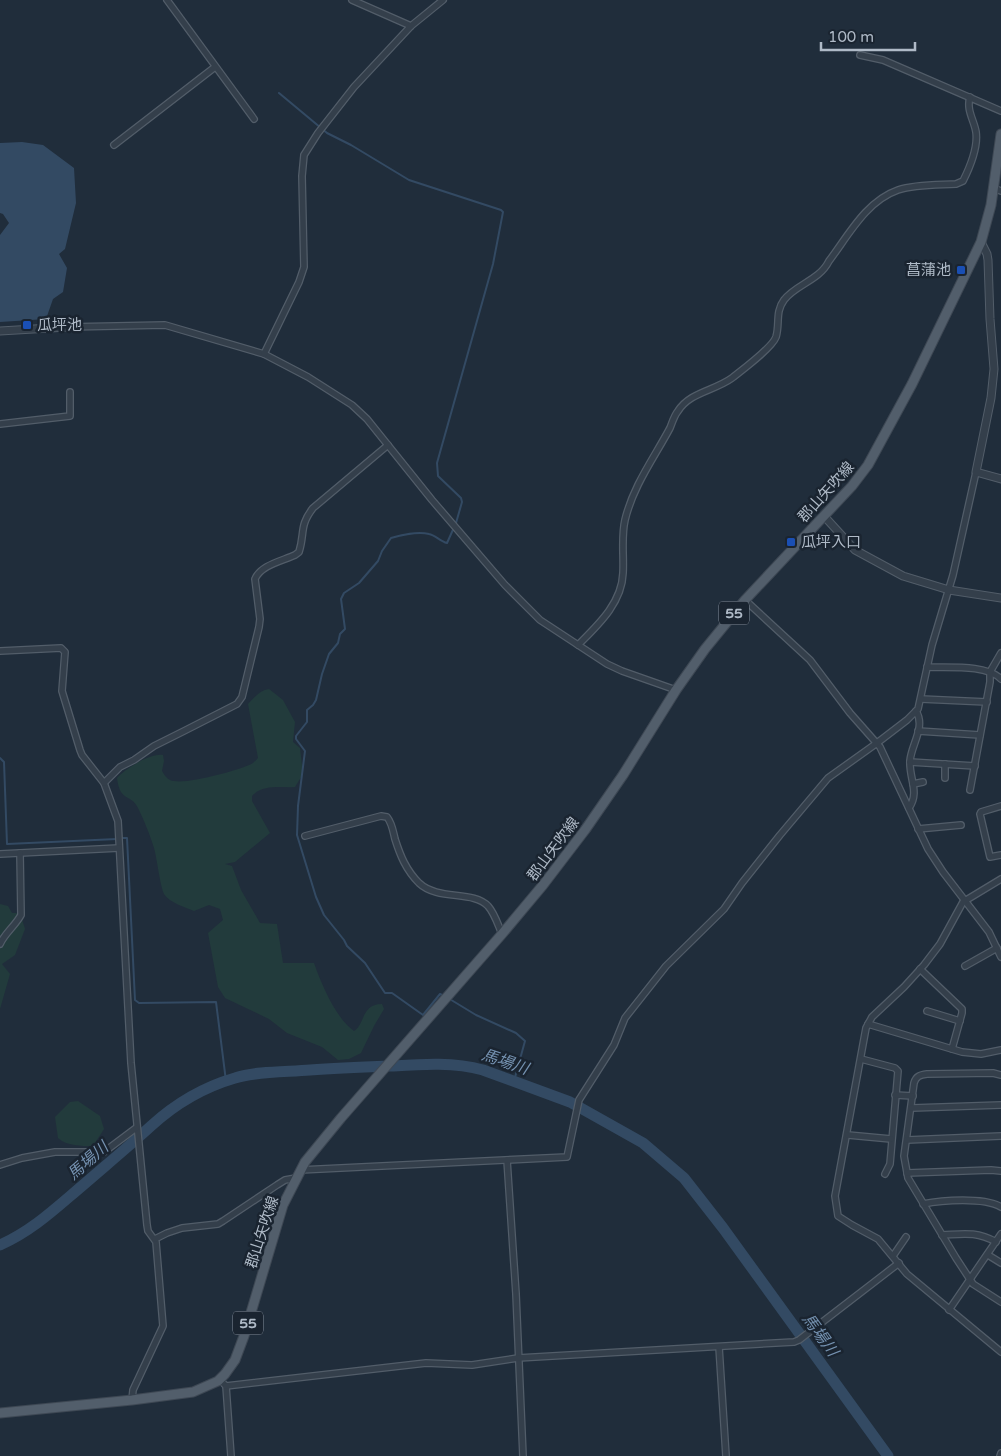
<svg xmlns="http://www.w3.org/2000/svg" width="1001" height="1456" font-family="'Varela Round','Noto Sans JP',sans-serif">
	<rect width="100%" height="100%" fill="#202d3b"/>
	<g fill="#223b3c">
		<path d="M269 689 283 700 295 722 293 742 300 748 303 774 295 787C280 788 263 784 252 796V801L270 833 235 862 225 864 232 866 241 890 260 923 277 924 283 963H314C321 983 336 1019 354 1031 365 1025 361 1004 382 1004L384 1009 374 1026 361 1053 349 1059 338 1060 322 1047 287 1033 269 1019 225 998 218 987 208 933 223 920 220 909 209 905 194 911C185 907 170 903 164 894 160 885 157 859 154 848 150 835 144 820 138 808 131 793 120 803 117 778 125 769 150 753 163 755L164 761 162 771C164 774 166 778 170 780 183 786 235 771 249 765 253 764 255 761 258 758L248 704C254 698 260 690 269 689Z"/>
		<path d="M0 904 8 906 12 913H20L25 929 15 955 2 964 10 974 0 1009Z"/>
		<path d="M78 1101 100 1116 104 1129 93 1146C81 1146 67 1146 58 1138L55 1117 70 1102Z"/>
	</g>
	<path fill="#334a63" d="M22 142 43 145 74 168 76 203 65 249 59 254 67 268 63 292 53 299 46 319 0 322V235L9 223 3 214 0 213V143Z"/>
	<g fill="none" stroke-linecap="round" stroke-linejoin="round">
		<g stroke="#334a63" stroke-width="2">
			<path d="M279 93 327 133 351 145 409 180 501 210 503 212 493 264 437 463 438 476 461 498 462 502 456 523 447 543C440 541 435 535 429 534 417 531 402 535 391 538L382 551 378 561 359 583 344 593 341 599 345 629 340 634 338 643 329 654 322 674 316 700 313 705 307 710V722L296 736V739L305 751 298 806 297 835 316 897 324 915 344 940 347 946 365 963 385 993H392L423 1015 440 994 444 996"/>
			<path d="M0 758 4 762 7 844 117 839"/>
			<path d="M122 838H127L135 1000 139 1003 216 1002 226 1081"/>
			<path d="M448 998 476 1015 516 1033 525 1041 514 1081"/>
		</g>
		<path stroke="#334a63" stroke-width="11" d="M0 1245C32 1231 56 1208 82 1186 105 1166 128 1147 151 1126 175 1104 204 1087 235 1078 257 1071 287 1072 310 1070 338 1068 366 1067 393 1066 424 1064 454 1062 483 1070L570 1102 643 1143 684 1178 723 1228 888 1456"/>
		<g stroke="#525d69" stroke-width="8">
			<g id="minor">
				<path d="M167 0 254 119"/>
				<path d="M352 0 411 26"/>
				<path d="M860 55 883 60 1001 111"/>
				<path d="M114 145 215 67"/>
				<path d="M993 188 1001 191"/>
				<path d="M67 327 165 325 264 354 308 377 352 405 367 419 432 500 505 585 540 620 607 664 622 671 676 690"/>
				<path d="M264 354 299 282 304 267 302 176 304 155 318 133 354 87 411 26 443 0"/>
				<path d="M0 424 70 416V392"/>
				<path d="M745 600 810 660 850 713 880 747 928 849 943 872 989 932 1001 957"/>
				<path d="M578 645C598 625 622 603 623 573 624 556 621 537 625 520 633 486 654 458 670 428 672 423 674 416 678 411 690 392 714 391 732 378 742 370 772 348 776 337 780 324 775 312 784 300 796 284 819 281 829 261 848 236 866 201 898 190 916 184 938 185 956 184L963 181C970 167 978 146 976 132 974 120 966 110 970 97"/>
				<path d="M0 651 61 648 65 652 62 691 80 750 82 755 104 783 118 821 131 1063 147 1225 148 1231 156 1242 163 1326 133 1390 132 1400"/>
				<path d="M927 667C948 668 986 664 1001 679"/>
				<path d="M921 699 987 702"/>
				<path d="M918 731 980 735"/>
				<path d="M910 762 975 766"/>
				<path d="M945 764V778"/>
				<path d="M104 783 120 767 134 760 154 746 184 731 237 704 242 697 259 627 260 619 255 579C261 565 282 561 295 555L299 552C305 533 299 526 313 508L388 445"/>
				<path d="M913 784 923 782"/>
				<path d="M970 790 990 682V672L1001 653"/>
				<path d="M1001 806 981 812 980 814 990 857 1001 855"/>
				<path d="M909 808C920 792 909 779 910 761 911 745 926 727 916 711"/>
				<path d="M918 829 961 825"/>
				<path d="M305 836 381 816 387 817C392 823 393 831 395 839 400 855 406 870 419 883 438 901 473 890 488 906 495 914 498 925 502 934"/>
				<path d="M0 854 119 848"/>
				<path d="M1001 879 963 902 940 944 924 965 904 987 872 1017 866 1028 835 1196 838 1216 852 1225 878 1239 907 1274 1001 1352"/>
				<path d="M0 944C5 933 15 926 21 915L20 853"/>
				<path d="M965 966 997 948"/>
				<path d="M920 969 962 1009V1013L952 1049"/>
				<path d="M927 1011 960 1021"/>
				<path d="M868 1024 962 1052 981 1054 1001 1050"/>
				<path d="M861 1059 895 1068 898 1071 890 1164 885 1174"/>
				<path d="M1001 1075 993 1073 927 1074C920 1075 916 1076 914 1083L904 1156 908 1178 956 1258 973 1284 1001 1302"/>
				<path d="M895 1095 913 1096"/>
				<path d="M912 1108 1001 1105"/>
				<path d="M848 1135 891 1139"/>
				<path d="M907 1140 1001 1136"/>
				<path d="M507 1160 516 1294 523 1456"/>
				<path d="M0 1165 22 1158 55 1152H104L136 1128"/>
				<path d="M300 1170 567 1157 579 1100 614 1045 625 1018 666 966 724 909 742 883 780 835 828 778 877 743 907 720 918 709 932 645 953 575 976 472"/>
				<path d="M907 1173 991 1170 1001 1171"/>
				<path d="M923 1204C942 1200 984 1197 1001 1207"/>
				<path d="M942 1235C963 1234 976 1231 996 1242"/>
				<path d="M155 1239 167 1233 182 1228 218 1224 223 1221 277 1185 285 1180 296 1178"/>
				<path d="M988 1255 1001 1263"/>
				<path d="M893 1256 906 1237"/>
				<path d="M949 1310 1001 1234"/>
				<path d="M719 1347 726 1456"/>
				<path d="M224 1384 226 1386 231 1456"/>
				<path d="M226 1386 426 1363 472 1365 518 1358 794 1342 799 1340 899 1263"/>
				<path d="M1000 1456 1001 1453"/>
			</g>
		</g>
		<g stroke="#525d69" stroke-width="9">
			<g id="tertiary">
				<path d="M981 242 987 254 988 260 990 319 994 369 991 398 976 472 1001 479"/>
				<path d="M0 331 67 327"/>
				<path d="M824 516 855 550 903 576 949 590 1001 598"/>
			</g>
		</g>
		<g stroke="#3e4854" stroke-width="11">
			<path id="primary" d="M0 1413 132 1400 193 1392 218 1381 225 1374 235 1360 244 1336 283 1205 305 1162 341 1118 502 934 543 885 585 830 623 775 676 690 705 649 745 600 852 486 868 465 912 384 981 242 991 205 1001 134"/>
		</g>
		<use href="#minor" stroke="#343f4b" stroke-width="5.5"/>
		<use href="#tertiary" stroke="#343f4b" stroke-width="7"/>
		<use href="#primary" stroke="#525e6b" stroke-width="9"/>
	</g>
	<g fill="#1a4fb4" stroke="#1a2430" stroke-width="2">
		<rect x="956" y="265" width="10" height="10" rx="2.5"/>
		<rect x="22" y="320" width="10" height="10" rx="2.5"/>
		<rect x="786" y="537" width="10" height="10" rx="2.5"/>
	</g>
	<g text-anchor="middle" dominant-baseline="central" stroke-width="5" stroke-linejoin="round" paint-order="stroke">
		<g fill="#1a2430" stroke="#828d9a" stroke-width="1">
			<rect x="719" y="601.5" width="30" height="23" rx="4"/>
			<rect x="233" y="1311.5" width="30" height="23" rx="4"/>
		</g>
		<g font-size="14" font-weight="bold" fill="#afbac7">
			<text x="734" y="613">55</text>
			<text x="248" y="1323">55</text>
		</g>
		<g font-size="15" fill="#afbac7" stroke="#1a2430" text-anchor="start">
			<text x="951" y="270" text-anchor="end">菖蒲池</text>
			<text x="37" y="325">瓜坪池</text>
			<text x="801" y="542">瓜坪入口</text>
		</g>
		<g font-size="15" fill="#afbac7" stroke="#1a2430">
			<text transform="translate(826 492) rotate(-48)">郡山矢吹線</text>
			<text transform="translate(553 849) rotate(-53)">郡山矢吹線</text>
			<text transform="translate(262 1232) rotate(-72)">郡山矢吹線</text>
		</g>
		<g font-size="16" font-style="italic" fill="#7592b1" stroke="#1a2430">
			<text transform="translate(505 1062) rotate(19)">馬場川</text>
			<text transform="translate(88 1161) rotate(-41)">馬場川</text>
			<text transform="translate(820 1335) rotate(54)">馬場川</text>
		</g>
	</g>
	<path d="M821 42v8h94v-8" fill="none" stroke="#afbac7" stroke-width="2.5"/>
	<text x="828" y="42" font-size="15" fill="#afbac7" stroke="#1a2430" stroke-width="4" paint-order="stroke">100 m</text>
</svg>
